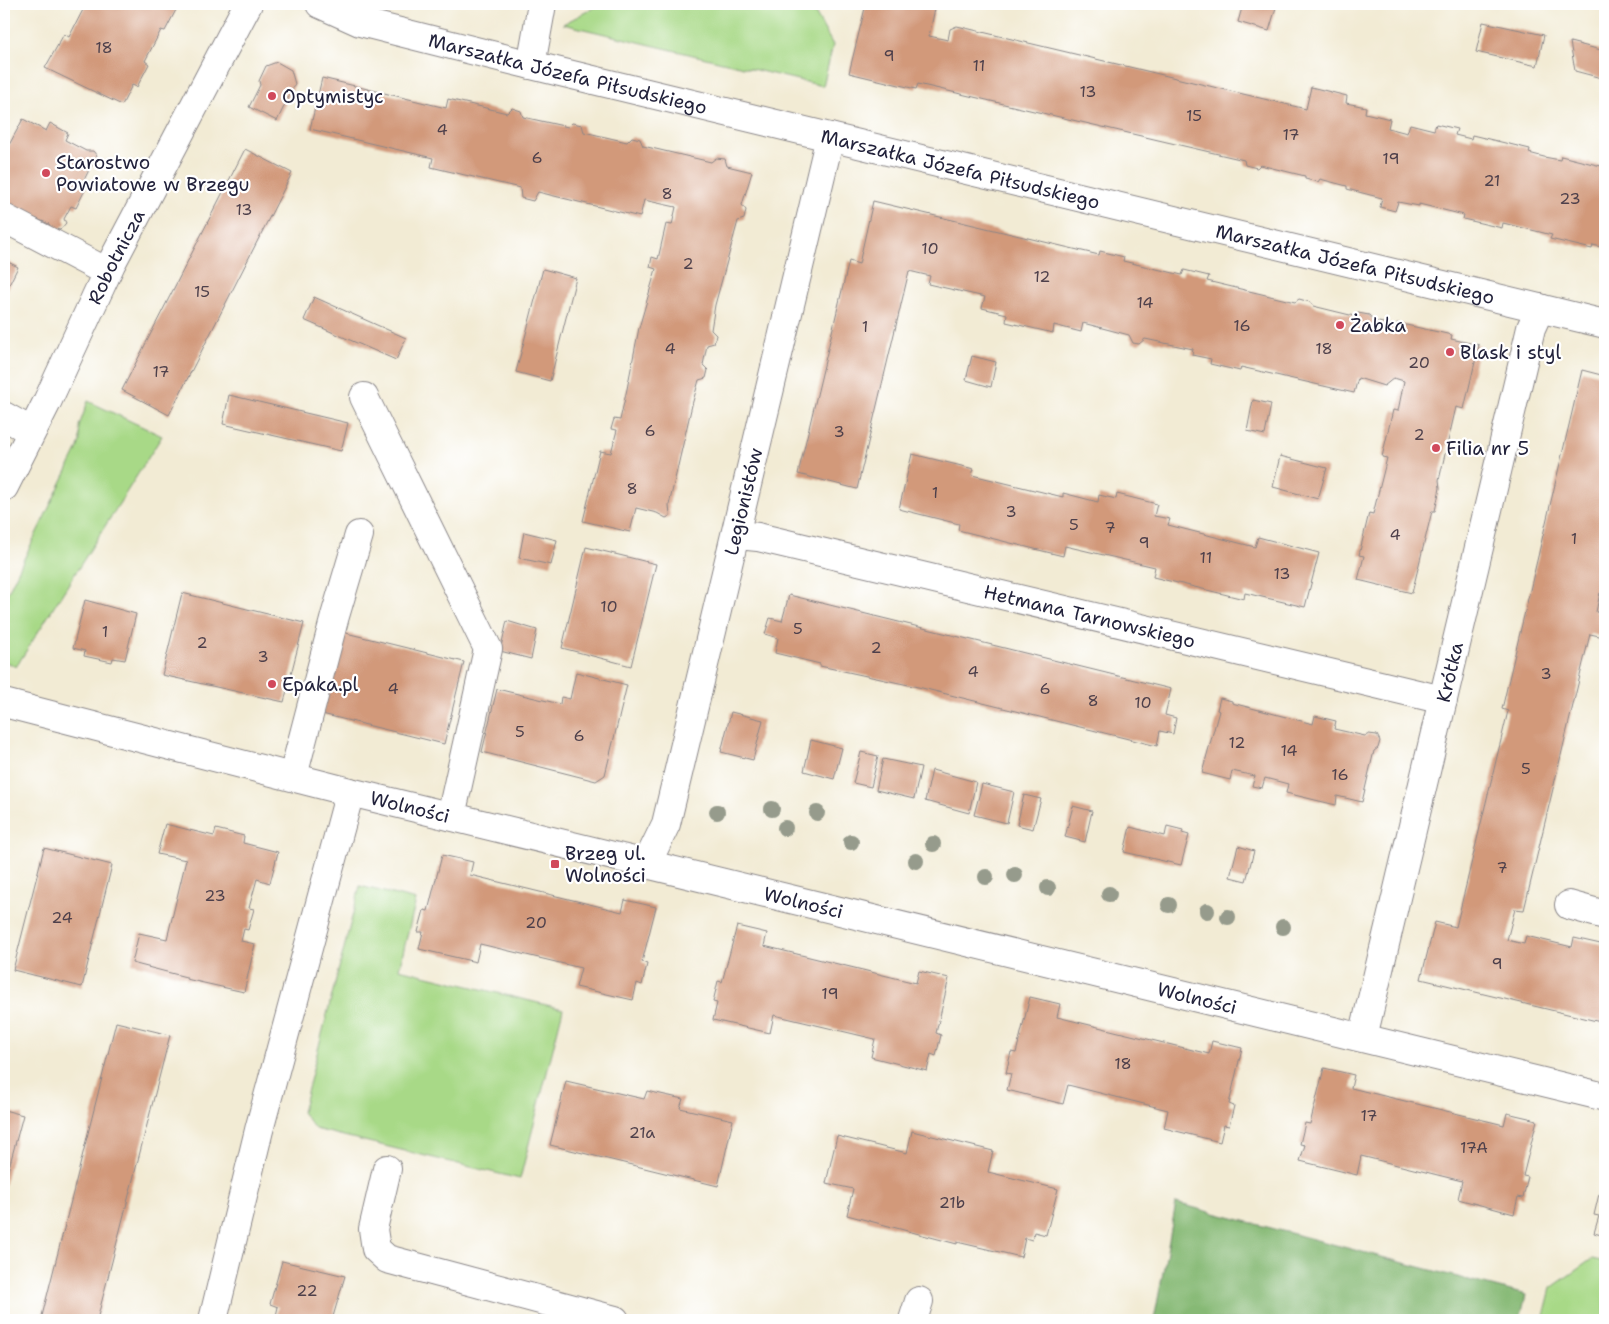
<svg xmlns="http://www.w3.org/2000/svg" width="1609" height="1324" font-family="'Shantell Sans',sans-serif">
	<rect width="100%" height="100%" fill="#fff"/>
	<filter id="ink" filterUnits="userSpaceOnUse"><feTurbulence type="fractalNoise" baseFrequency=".02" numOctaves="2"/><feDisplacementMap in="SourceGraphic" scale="10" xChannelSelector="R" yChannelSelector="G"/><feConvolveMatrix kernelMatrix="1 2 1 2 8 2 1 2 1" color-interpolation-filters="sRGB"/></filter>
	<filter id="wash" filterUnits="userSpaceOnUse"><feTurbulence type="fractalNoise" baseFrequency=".0096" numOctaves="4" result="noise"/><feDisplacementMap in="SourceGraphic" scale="20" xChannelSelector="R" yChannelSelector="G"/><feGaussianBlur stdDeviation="1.12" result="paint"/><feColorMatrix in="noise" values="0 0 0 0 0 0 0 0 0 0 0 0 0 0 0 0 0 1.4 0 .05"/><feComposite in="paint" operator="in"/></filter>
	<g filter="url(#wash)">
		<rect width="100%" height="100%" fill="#f2ebd4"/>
		<g fill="#a8d987" stroke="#657e61">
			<path d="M601 4H810L833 45 823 86 563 24Z"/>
			<path d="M88 401 162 436 16 667 4 661V600L77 450 80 441 79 426Z"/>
			<path d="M360 886 416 900 399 969 563 1009 520 1179 315 1129 302 1112Z"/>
			<path d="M1592 1259 1605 1262V1320H1543L1551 1288Z"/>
		</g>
		<path fill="#86b974" stroke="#546e58" d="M1176 1203 1526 1295 1520 1320H1154Z"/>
		<g id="blocks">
			<g fill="#d2997a">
				<path d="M86 4H174L177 8 165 31 161 30 145 61 149 64 137 87 132 85 122 105 45 68 64 34 69 37Z"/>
				<path d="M866 4H936L929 36 948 40 950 29 957 26 1306 109 1311 87 1347 96 1346 103 1366 107 1365 113 1390 119 1388 128 1407 133 1410 124 1434 130 1436 124 1457 129 1455 135 1471 139 1472 135 1530 149 1529 153 1544 157 1560 160 1561 156 1605 167V248L1593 245 1592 249 1550 239 1552 235 1503 223 1502 228 1463 219 1464 215 1419 204V206L1398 202 1395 211 1380 207 1382 198 1347 189V186L1320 179 1318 182 1305 179V176L1260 165 1257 168 1245 165 1244 160 918 84 916 89 849 73Z"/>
				<path d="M1243 4H1277L1269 31 1238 22Z"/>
				<path d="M1483 22 1544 35 1537 66 1476 52Z"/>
				<path d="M1570 42 1605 51V79L1575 71Z"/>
				<path d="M277 62 291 70 295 84 277 121 249 107 260 85 259 81 266 66Z"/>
				<path d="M322 78 446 108 448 99 507 113 512 108 521 111 523 117 568 127 572 123 582 125 584 132 627 142 632 137 640 139 643 146 711 162 716 158 725 159 727 166 752 172 742 205 746 210 744 219 738 221 715 305 711 330 716 335 714 343 707 345 703 365 708 370 706 378 699 380 692 405 669 505 670 516 666 518 657 513 636 508 630 532 583 521 600 451 611 453 617 430 611 429 614 419 620 420 627 389 639 328 656 269 650 267 652 257 658 259 666 224 672 225 676 207 644 200 640 217 538 192 533 201 521 198 520 188 431 167 433 158 310 129Z"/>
				<path d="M23 119 46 131 50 123 68 133 65 140 86 151H93L97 156 96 163 91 166 84 180 89 182 76 208 71 206 64 219 66 223 60 230 52 229 49 224 8 207V204L4 202V140L9 145Z"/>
				<path d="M245 149 292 173 169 415 122 390Z"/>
				<path d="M873 201 1099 255 1100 251 1124 257 1123 261 1182 275 1184 270 1209 276 1207 281 1295 302 1299 299 1310 302 1313 306 1354 316 1358 313 1369 315 1374 321 1397 326V323L1452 335 1451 339 1479 345 1464 409 1456 407 1439 480 1440 488 1435 511H1432L1412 593 1358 580 1364 556 1359 555 1369 513 1373 514 1387 458 1382 457 1393 410 1398 411 1404 381 1394 378 1384 386 1358 378 1354 393 1241 367 1240 371 1210 364 1211 359 1192 355 1193 349 1145 339 1139 344 1133 343 1129 335 1083 323 1081 332 1054 325 1053 333 1006 322 1007 314 982 308 985 297 928 284 930 276 909 271 857 489 798 474 849 261 859 264Z"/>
				<path d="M4 260 18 267 4 295Z"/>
				<path d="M543 269 576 278 550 381 516 372Z"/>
				<path d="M314 297 406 338 396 360 304 320Z"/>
				<path d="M972 356 996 362 991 387 966 380Z"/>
				<path d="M1582 370 1605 376V594L1600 593 1596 612 1605 614V632L1604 637 1590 634 1524 910 1515 909 1507 940 1524 944 1526 936 1572 947 1574 938 1605 945V1023L1421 979 1435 922 1456 927 1508 711 1502 709Z"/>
				<path d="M229 395 348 423 341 451 223 424Z"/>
				<path d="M1253 400 1271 404 1265 435 1247 431Z"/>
				<path d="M912 454 974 469 972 475 1063 497V493L1098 502 1099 495 1116 499 1117 494 1157 504 1154 516 1170 519 1168 525 1255 547 1258 537 1319 553 1305 607 1245 593 1244 599 1153 577 1155 567 1065 546 1063 556 958 530 959 524 899 509Z"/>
				<path d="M1280 456 1327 468 1318 499 1273 487Z"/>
				<path d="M524 532 557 540 551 565 519 558Z"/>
				<path d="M586 547 656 564 631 666 562 648Z"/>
				<path d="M182 593 304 623 284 702 162 675Z"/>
				<path d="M789 595 1171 689 1165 715 1176 718 1173 734 1160 731 1157 746 918 687 820 666V664L775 653 778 638 765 634 770 618 782 621Z"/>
				<path d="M85 600 136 614 125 660 113 658 112 662 84 656 85 651 73 648Z"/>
				<path d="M507 621 537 630 531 659 500 651Z"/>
				<path d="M342 632 464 662 444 744 322 714Z"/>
				<path d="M576 672 627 685 605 775 596 781 482 752 497 689 560 704 561 697 570 699Z"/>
				<path d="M1220 698 1232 701V703L1313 724 1315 716 1336 721 1334 729 1365 736 1369 734 1377 735 1380 741 1378 748 1374 751 1362 802 1337 796 1336 805 1286 793 1288 784 1265 778 1262 788 1252 786 1255 776 1232 771 1230 780 1202 773 1219 711 1217 710Z"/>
				<path d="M731 712 763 720 753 760 721 752Z"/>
				<path d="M811 740 842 748 834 779 804 771Z"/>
				<path d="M861 752 878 756 871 787 853 783Z"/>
				<path d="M883 759 921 767 914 799 876 790Z"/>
				<path d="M932 770 976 782 969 813 925 801Z"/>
				<path d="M982 784 1014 792 1007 823 974 815Z"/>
				<path d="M1024 795 1041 799 1033 829 1017 825Z"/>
				<path d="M1073 806 1092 811 1085 842 1065 837Z"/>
				<path d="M165 824 214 836 216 829 244 836 243 843 278 852 270 883 257 879 249 908 254 909 248 930 244 929 241 941 255 944 244 992 186 979V977L132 963 139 933 167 939 186 860 157 854Z"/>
				<path d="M1167 826 1183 830 1182 833 1189 835 1181 865 1124 852 1130 827 1165 836Z"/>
				<path d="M1238 846 1254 851 1246 881 1230 877Z"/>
				<path d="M44 848 112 865 82 987 13 970Z"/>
				<path d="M442 855 473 862 470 875 622 912 625 900 656 907 642 962 647 964 642 985 637 983 633 1000 576 987 581 968 480 944 476 962 419 949 423 932H418L424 910 428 911Z"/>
				<path d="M737 926 767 933 764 946 916 983 919 971 949 978 936 1033 941 1035 936 1056 931 1054 927 1071 871 1057 875 1039 774 1015 770 1033 713 1020 717 1003 713 1002 718 981 722 982Z"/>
				<path d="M1030 997 1060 1004 1057 1017 1209 1054 1212 1041 1242 1048 1229 1104 1234 1106 1229 1126 1224 1125 1220 1142 1164 1128 1168 1110 1068 1085 1063 1104 1007 1090 1011 1074 1006 1073 1011 1052 1016 1053Z"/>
				<path d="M116 1022 170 1035 97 1320H41Z"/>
				<path d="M1324 1068 1354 1075 1351 1088 1504 1125 1507 1113 1537 1120 1523 1176 1528 1177 1523 1198 1518 1197 1514 1214 1458 1199 1462 1181 1361 1156 1357 1175 1300 1161 1305 1145 1300 1144 1305 1123 1310 1124Z"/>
				<path d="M566 1081 644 1099 647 1091 683 1099 680 1108 733 1120 718 1186 550 1145Z"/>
				<path d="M4 1110 23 1115 4 1186Z"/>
				<path d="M912 1131 993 1151 988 1172 1058 1189 1046 1235 1034 1232 1032 1240 1025 1238 1021 1257 957 1242V1244L847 1215 853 1189 826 1183 837 1136 907 1153Z"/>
				<path d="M1605 1192V1236L1594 1233 1599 1216 1594 1215 1599 1194 1604 1196Z"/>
				<path d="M282 1261 345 1276 332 1320H275L278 1307 270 1304Z"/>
			</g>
		</g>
	</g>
	<g filter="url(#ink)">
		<use href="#blocks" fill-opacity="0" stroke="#8a8688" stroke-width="1"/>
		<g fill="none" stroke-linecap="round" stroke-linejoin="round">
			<g stroke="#8a8688" stroke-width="30">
				<g id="minor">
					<path id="s1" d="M320 4 360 22 531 65 1605 324"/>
					<path d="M531 65 542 4"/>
					<path d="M4 218 107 272"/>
					<path d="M364 397 488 649 451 816"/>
					<path d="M4 416 31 431"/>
					<path id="s2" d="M4 487 47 402 111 264 248 4"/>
					<path id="s3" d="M737 535 758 537 1443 700"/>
					<path id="s4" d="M4 703 350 792 1605 1097"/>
					<path d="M293 776 335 616 359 535"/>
					<path id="s5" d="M647 863 666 824 830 137"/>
					<path d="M1569 905 1605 915"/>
					<path id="s6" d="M1363 1037 1531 328 1540 308"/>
					<path d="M387 1169 373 1229 376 1249 387 1259 615 1320"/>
					<path d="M213 1320 259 1130 350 792"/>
					<path d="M913 1320 919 1301"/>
				</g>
			</g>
			<use href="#minor" stroke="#fff" stroke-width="28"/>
		</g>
		<g fill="#969b8c">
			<circle cx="772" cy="809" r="8"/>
			<circle cx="717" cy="812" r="8"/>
			<circle cx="817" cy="813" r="8"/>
			<circle cx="785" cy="828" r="8"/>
			<circle cx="851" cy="842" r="8"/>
			<circle cx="933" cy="844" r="8"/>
			<circle cx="916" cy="861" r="8"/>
			<circle cx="1015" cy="875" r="8"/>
			<circle cx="986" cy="877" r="8"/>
			<circle cx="1048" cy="888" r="8"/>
			<circle cx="1109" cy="894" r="8"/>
			<circle cx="1169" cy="905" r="8"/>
			<circle cx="1207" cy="911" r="8"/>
			<circle cx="1228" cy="917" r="8"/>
			<circle cx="1283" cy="927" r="8"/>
		</g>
	</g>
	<g fill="#d1495b" stroke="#fff" stroke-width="2">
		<circle cx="272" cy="96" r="5"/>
		<circle cx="46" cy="173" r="5"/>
		<circle cx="1340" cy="325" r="5"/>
		<circle cx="1450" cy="352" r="5"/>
		<circle cx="1436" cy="448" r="5"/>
		<circle cx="272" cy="684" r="5"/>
		<rect x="550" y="859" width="10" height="10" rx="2.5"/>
	</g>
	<g text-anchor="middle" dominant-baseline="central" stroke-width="4.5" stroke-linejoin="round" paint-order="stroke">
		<g font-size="16" fill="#4e404b">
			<text x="104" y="47">18</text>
			<text x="889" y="55">9</text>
			<text x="979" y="65">11</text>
			<text x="1088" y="91">13</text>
			<text x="1194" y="115">15</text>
			<text x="442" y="129">4</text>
			<text x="1291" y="134">17</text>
			<text x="537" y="157">6</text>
			<text x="1391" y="158">19</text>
			<text x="1492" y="180">21</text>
			<text x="667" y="193">8</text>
			<text x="1570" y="198">23</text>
			<text x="244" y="209">13</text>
			<text x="930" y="248">10</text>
			<text x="688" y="263">2</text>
			<text x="1042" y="276">12</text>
			<text x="202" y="291">15</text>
			<text x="1145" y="302">14</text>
			<text x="1242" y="325">16</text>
			<text x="865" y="326">1</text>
			<text x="670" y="348">4</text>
			<text x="1324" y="348">18</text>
			<text x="1419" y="362">20</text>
			<text x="161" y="371">17</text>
			<text x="650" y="430">6</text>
			<text x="839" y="431">3</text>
			<text x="1419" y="434">2</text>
			<text x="632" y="488">8</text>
			<text x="935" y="492">1</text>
			<text x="1011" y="511">3</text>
			<text x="1074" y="524">5</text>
			<text x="1110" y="527">7</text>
			<text x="1395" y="534">4</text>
			<text x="1574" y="538">1</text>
			<text x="1144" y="542">9</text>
			<text x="1206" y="557">11</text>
			<text x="1282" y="573">13</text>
			<text x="609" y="606">10</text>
			<text x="798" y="628">5</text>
			<text x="105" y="631">1</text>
			<text x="202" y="642">2</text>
			<text x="876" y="647">2</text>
			<text x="263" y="656">3</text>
			<text x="973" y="671">4</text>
			<text x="1546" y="673">3</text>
			<text x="393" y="688">4</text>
			<text x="1045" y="688">6</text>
			<text x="1093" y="700">8</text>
			<text x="1143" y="702">10</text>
			<text x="520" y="731">5</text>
			<text x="579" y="735">6</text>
			<text x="1237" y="742">12</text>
			<text x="1289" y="750">14</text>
			<text x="1526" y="768">5</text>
			<text x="1340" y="774">16</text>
			<text x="1502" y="867">7</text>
			<text x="215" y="895">23</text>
			<text x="62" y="917">24</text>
			<text x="536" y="922">20</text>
			<text x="1497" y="963">9</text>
			<text x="830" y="993">19</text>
			<text x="1123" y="1063">18</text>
			<text x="1369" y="1115">17</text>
			<text x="642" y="1132">21a</text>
			<text x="1474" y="1147">17A</text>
			<text x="952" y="1202">21b</text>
			<text x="307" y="1290">22</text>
		</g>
		<g font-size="19" fill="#22223b" stroke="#fff">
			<text stroke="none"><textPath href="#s1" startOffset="258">Marszałka Józefa Piłsudskiego</textPath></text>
			<text stroke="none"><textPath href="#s1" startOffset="662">Marszałka Józefa Piłsudskiego</textPath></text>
			<text stroke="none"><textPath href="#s2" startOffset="256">Robotnicza</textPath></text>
			<text stroke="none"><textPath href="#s1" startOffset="1068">Marszałka Józefa Piłsudskiego</textPath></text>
			<text stroke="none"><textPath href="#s5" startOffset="375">Legionistów</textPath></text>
			<text stroke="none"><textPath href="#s3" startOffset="362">Hetmana Tarnowskiego</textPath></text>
			<text stroke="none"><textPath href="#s6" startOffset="375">Krótka</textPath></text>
			<text stroke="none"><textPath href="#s4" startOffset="419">Wolności</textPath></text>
			<text stroke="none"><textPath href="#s4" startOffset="824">Wolności</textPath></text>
			<text stroke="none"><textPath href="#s4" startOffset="1229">Wolności</textPath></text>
		</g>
		<g font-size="19" fill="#22223b" stroke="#fff" text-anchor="start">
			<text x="282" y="96">Optymistyc</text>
			<text x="56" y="162">Starostwo<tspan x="56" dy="22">Powiatowe w Brzegu</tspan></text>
			<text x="1350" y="325">Żabka</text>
			<text x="1460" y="352">Blask i styl</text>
			<text x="1446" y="448">Filia nr 5</text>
			<text x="282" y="684">Epaka.pl</text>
			<text x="565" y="853">Brzeg ul.<tspan x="565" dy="22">Wolności</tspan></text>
		</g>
	</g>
	<rect width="1609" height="1324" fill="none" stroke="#fff" stroke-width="20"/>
</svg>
